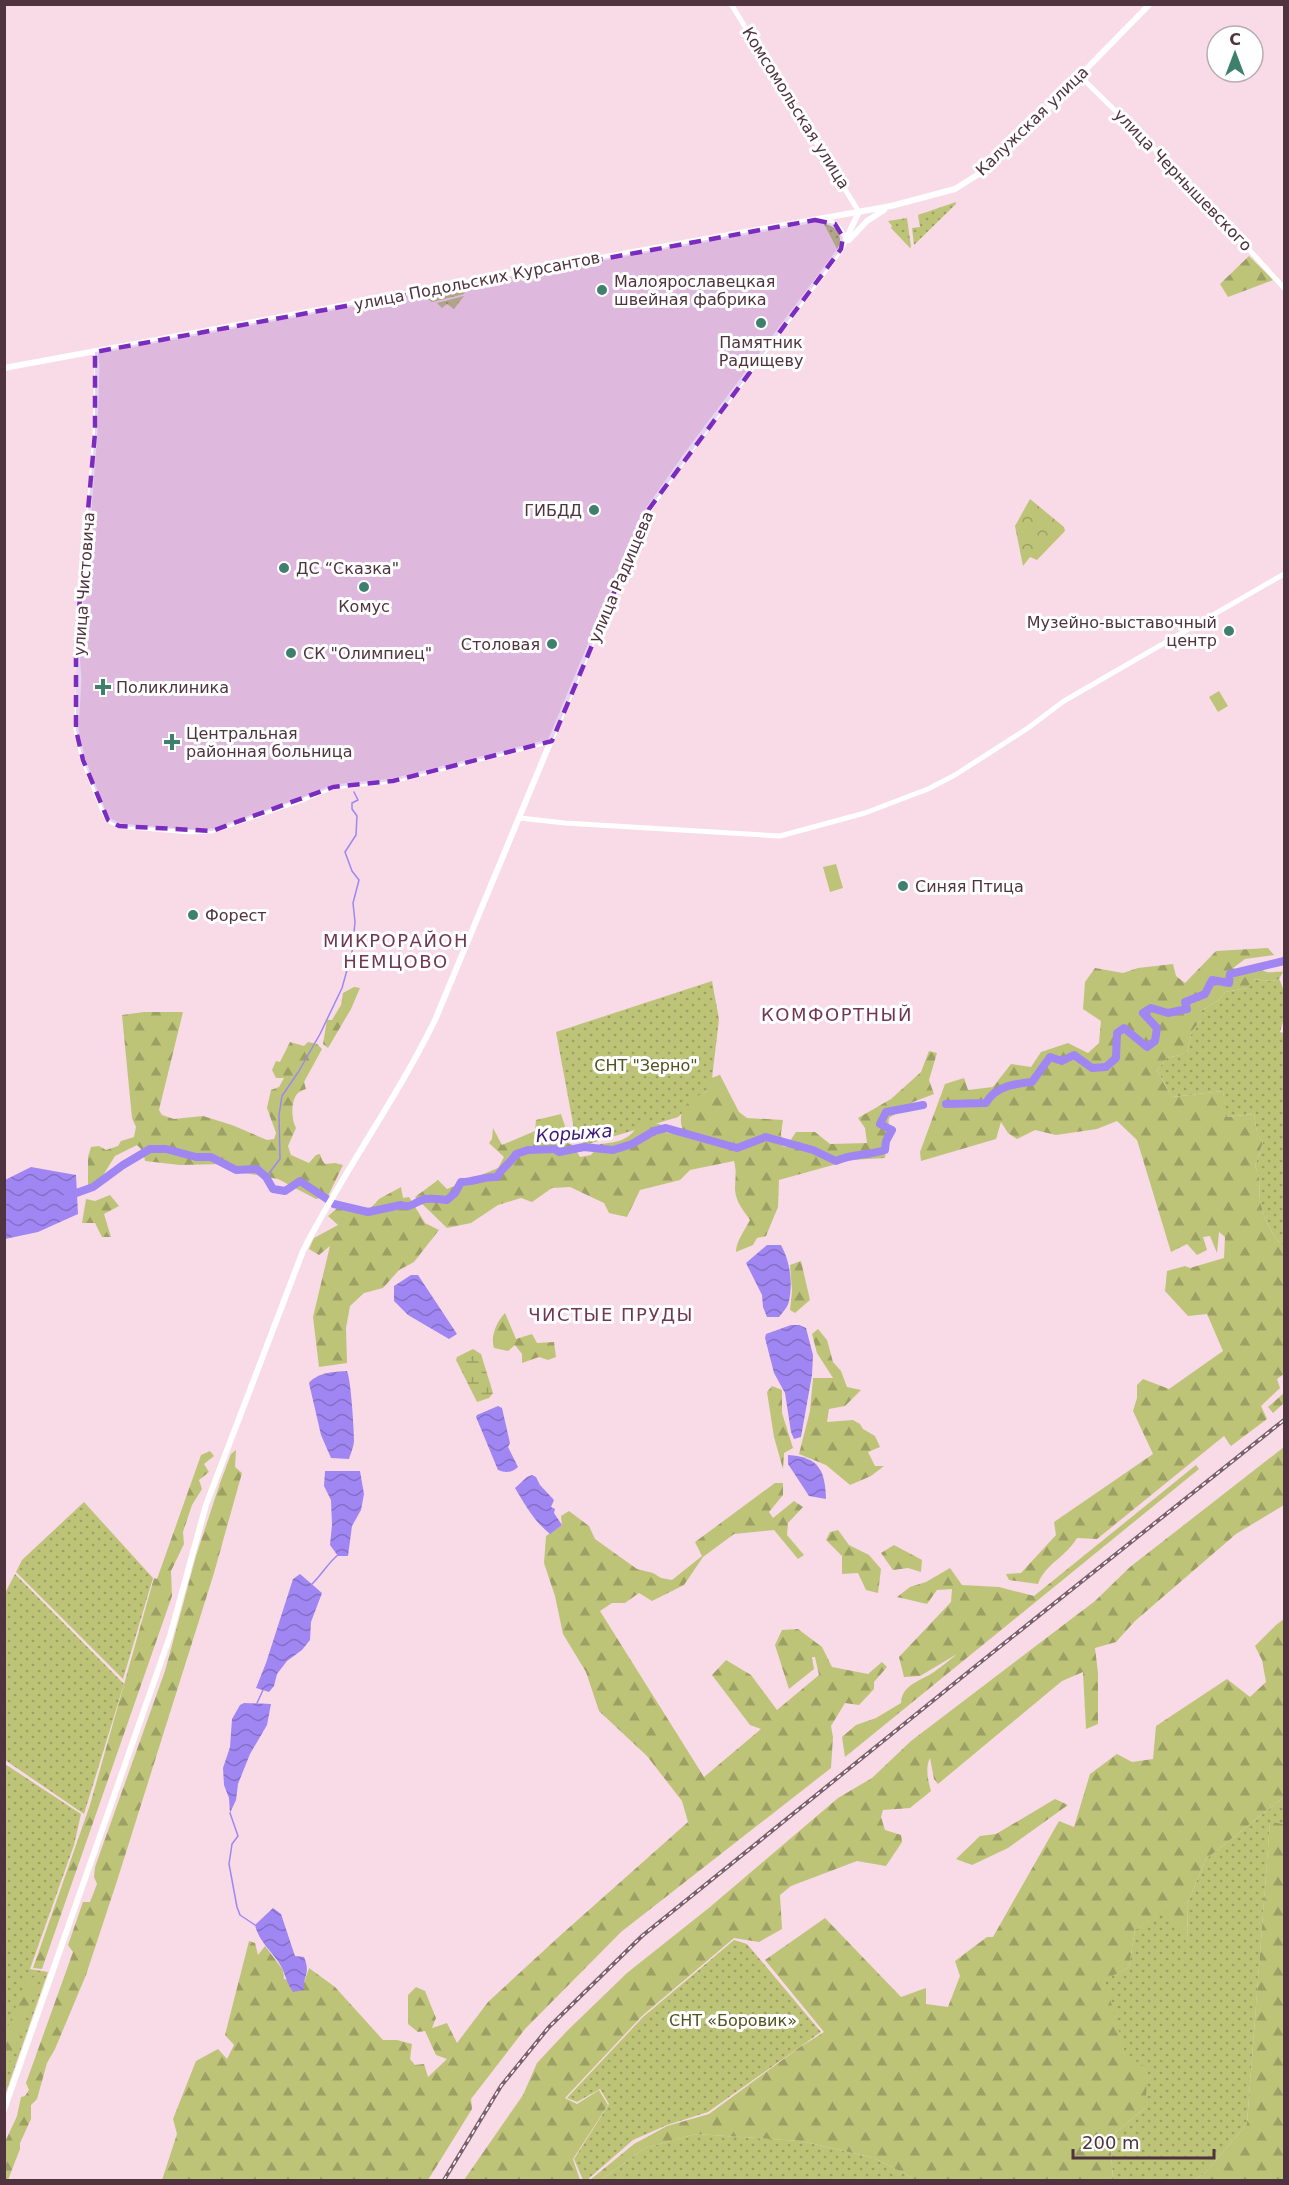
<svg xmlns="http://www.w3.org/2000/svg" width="1289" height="2185" font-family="'DejaVu Sans',sans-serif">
	<defs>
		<pattern id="grass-dots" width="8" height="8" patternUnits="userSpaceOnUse" patternTransform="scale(1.5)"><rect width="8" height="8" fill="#bdc478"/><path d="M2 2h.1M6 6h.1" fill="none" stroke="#9ca064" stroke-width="1.8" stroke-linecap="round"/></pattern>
		<pattern id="forest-firs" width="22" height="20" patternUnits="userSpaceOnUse" patternTransform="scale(1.5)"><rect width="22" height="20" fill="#bdc478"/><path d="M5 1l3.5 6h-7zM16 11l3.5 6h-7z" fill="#9ca064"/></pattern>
		<pattern id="wetland-marsh" width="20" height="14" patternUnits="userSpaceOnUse" patternTransform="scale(1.5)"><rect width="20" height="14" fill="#bdc478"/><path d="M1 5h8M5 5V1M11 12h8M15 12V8" fill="none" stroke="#9ca064"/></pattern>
		<pattern id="park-crowns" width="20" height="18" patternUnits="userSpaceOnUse" patternTransform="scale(1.5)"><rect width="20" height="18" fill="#bdc478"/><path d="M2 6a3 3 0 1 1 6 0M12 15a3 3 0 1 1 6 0" fill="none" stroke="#9ca064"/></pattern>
		<pattern id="water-waves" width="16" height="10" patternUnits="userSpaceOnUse" patternTransform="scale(1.5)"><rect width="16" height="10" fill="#a086f3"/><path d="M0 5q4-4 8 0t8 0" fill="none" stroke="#856ec6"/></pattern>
	</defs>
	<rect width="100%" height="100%" fill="#f8dbe6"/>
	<g fill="url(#grass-dots)">
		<path d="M956 202V204L914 245 912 228 920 227 918 215Z"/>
		<path d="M907 218 911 247 910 248 891 228 892 226 888 221Z"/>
		<path d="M824 224C838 224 845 238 837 249Z"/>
		<path d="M463 286 466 289 464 294 432 302 426 298 427 293Z"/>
		<path d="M464 296 454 309 447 304 442 308 437 303Z"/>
		<path d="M1252 979 1272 981 1279 979C1288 995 1286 1014 1280 1032L1284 1033V1247C1273 1239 1262 1213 1260 1200 1258 1185 1262 1181 1255 1166L1263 1142 1257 1133 1254 1114 1226 1117 1223 1091 1172 1097 1157 1070 1167 1058 1187 1053 1192 1031 1201 1020V1011L1219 1000 1225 992 1247 988Z"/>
		<path d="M712 981 719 1019 711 1087 678 1117 585 1145 574 1129 556 1032Z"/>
		<path d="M84 1502 153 1578 123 1679 16 1572 22 1560Z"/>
		<path d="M15 1574 124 1684 84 1814 5 1760V1593Z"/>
		<path d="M5 1764 81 1814 74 1845 30 1969 48 1972 5 2095Z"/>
		<path d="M1284 1797V1824L1270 1823 1247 2124 1204 2174 1193 2180H1113L1110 2137 1145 2108 1125 2055 1104 1980 1129 1967 1135 1930 1166 1910 1188 1943 1187 1904 1206 1859Z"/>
		<path d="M734 1940 747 1944 821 2032 708 2112 667 2125 633 2140 587 2180H583L574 2159 609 2104 600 2089 577 2102 567 2098 643 2017Z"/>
		<path d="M696 2134 801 2141 874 2158 911 2177V2180H601L645 2148Z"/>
	</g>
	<g fill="url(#forest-firs)">
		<path d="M1249 256 1273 280 1228 297 1220 284Z"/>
		<path d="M1268 948 1274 955 1245 959 1233 968 1243 972C1255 963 1255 968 1267 972 1272 973 1277 971 1283 972L1279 979 1272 981 1253 979 1247 988 1225 992 1219 1000 1201 1011V1020L1192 1031 1187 1053 1167 1058 1157 1070 1172 1097 1223 1091 1227 1117 1254 1114 1257 1132 1263 1142 1255 1166C1262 1181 1258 1185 1260 1200 1262 1213 1273 1239 1284 1247V1374L1277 1379 1280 1388 1261 1406 1267 1419 1231 1446 1224 1436 1097 1539 1077 1538C1066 1557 1045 1564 1038 1584L1009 1580 1006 1574 1021 1573 1056 1535 1054 1522 1153 1454 1133 1411 1137 1398V1385L1143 1379 1169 1389 1223 1351 1207 1314 1188 1316 1165 1291 1167 1271 1185 1266 1190 1268 1224 1258 1225 1237 1219 1232 1217 1253 1210 1236 1203 1237 1207 1250 1197 1255 1187 1244 1171 1252 1137 1140 1117 1121 1097 1129 1056 1135 1035 1130 1017 1139 1008 1133 1001 1122 996 1139 921 1161 920 1152 945 1084 964 1078 968 1090 993 1087 1011 1064 1031 1067 1041 1052 1068 1043 1088 1053 1099 1043 1101 1021 1083 1009 1085 982 1095 968 1123 973 1138 968 1173 964 1176 976 1185 983 1216 951Z"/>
		<path d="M354 987 360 988 351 1009 328 1048 323 1044 327 1020H332L341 1005 343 993Z"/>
		<path d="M144 1012H183L159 1110 162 1115 174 1119 203 1116 232 1125 267 1140 274 1139 276 1133 267 1108 271 1090 279 1087 284 1078H276L272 1070 276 1061 280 1062 290 1042 304 1046 308 1042 317 1044 322 1049 304 1082 306 1089C303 1090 300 1091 297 1094 291 1102 291 1119 296 1128L288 1146 291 1155 309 1163 316 1155 320 1154 322 1160 325 1164 335 1163 343 1165 328 1196 316 1199 278 1179 240 1172 222 1164 180 1165 145 1161 143 1151 137 1145 115 1156 97 1185 88 1187V1157L91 1147 99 1146 106 1150 118 1146 121 1141 134 1137 136 1127 132 1118 122 1015Z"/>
		<path d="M929 1051 937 1053 929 1080 934 1094 913 1102 889 1118 885 1158 851 1160 779 1180 778 1207 766 1236 757 1238 753 1245 736 1252C736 1241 745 1230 750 1220 743 1210 736 1202 735 1190 735 1178 737 1173 734 1161L690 1170 680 1180 640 1190 627 1217 609 1213 604 1203 570 1187 552 1188 532 1202 521 1198 498 1205 471 1223 447 1228 415 1197 438 1180 447 1189 498 1168 504 1157 489 1143 492 1139 493 1128 502 1145 535 1131 536 1120 561 1114 565 1126 559 1140 573 1145 580 1157 591 1155 600 1144C618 1142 630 1141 639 1123L660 1124 667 1133 678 1134 682 1128C677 1109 689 1099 706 1092L711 1078 720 1075 739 1112 747 1118 783 1120 781 1133 782 1146 786 1147 796 1132H815L830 1144 867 1143 865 1128 858 1118 891 1099 921 1072Z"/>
		<path d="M401 1187 403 1198 409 1197 425 1223 439 1230 414 1262 399 1270 383 1288 364 1293 350 1306 346 1328 347 1363 319 1367 313 1317 330 1246 319 1255 309 1249 314 1238 338 1225 328 1216 340 1206 370 1209 379 1199Z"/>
		<path d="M110 1195 119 1206 104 1214 111 1237H102L95 1223H82L86 1199 95 1201Z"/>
		<path d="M801 1261 810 1300 795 1313 790 1310 792 1291 790 1265Z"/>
		<path d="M505 1313 516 1339 532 1334 537 1343 554 1342 556 1357 548 1360 539 1357 522 1363V1354L515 1345 508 1351 494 1348C490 1337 497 1321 505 1313Z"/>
		<path d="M818 1329 827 1340 833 1362 841 1371 847 1387 861 1390 845 1406 829 1409 827 1422 853 1420 860 1424 863 1429 875 1436 880 1447 868 1452 875 1466H884L871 1476 850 1485 826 1465 799 1454 810 1411 813 1378H833L817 1353 812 1334Z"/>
		<path d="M772 1386 782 1390V1413L793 1448 784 1453 783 1469 774 1437 767 1392Z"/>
		<path d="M1284 1393V1403L1273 1413 1268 1407Z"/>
		<path d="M1284 1447V1505L1236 1534 1135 1621 1116 1642 1095 1648 1098 1673V1724L1086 1729 1083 1672 1062 1681 938 1784 934 1779 930 1758C925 1767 928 1781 931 1791L910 1808 883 1810 881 1817 885 1830 901 1835 902 1842 886 1866 857 1861 791 1886 780 1895 782 1929 759 1942 734 1938 642 2016 565 2098 577 2104 599 2090 608 2105 573 2159 580 2180H464L523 2095 537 2063 567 2031 627 1973 710 1907 838 1798 872 1778 911 1741 1095 1601 1130 1567Z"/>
		<path d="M236 1450 235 1467 242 1473 214 1573 117 1881 86 1975 55 2049 47 2063 37 2099 31 2105V2119L20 2143V2149L8 2180H5V2142L17 2116 21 2097 25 2096 29 2090 26 2083 73 1952 68 1945 83 1902H90L97 1884 94 1877 95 1867 165 1671 196 1556 220 1483 231 1454Z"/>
		<path d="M210 1451 214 1456 204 1464 209 1472 199 1480 202 1489 192 1505 183 1532 184 1544 171 1571 172 1596 42 1969 33 1968 90 1805 154 1578 157 1579 201 1455Z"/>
		<path d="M1196 1465 1199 1469 845 1757 842 1737 856 1725 876 1718 901 1703C902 1684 921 1681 934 1672 942 1666 950 1660 957 1654L920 1676 904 1677 899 1657 951 1602 952 1589 937 1590 927 1604 897 1597 910 1587 926 1582 950 1568 962 1585 999 1587 1034 1596Z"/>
		<path d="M775 1483H783V1495L769 1512 773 1518 794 1501 803 1507 788 1523 787 1535 804 1555 798 1559 774 1530 734 1534 703 1557 684 1585 652 1601 639 1593 625 1603H612L600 1611 704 1777 761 1729 750 1725 712 1675 726 1660 751 1675 777 1710 819 1675 815 1657H812L814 1669 789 1689 775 1645 782 1630 798 1629 822 1647 832 1667 868 1674 882 1662 887 1667 874 1682V1689L859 1705 845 1703 831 1726 833 1737 831 1768 621 1932 525 2029 471 2099 472 2109 428 2180H162L177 2134 173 2119 196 2061 218 2049 227 2059 234 2045 225 2035 249 1941 255 1943 258 1955 265 1946 283 1970 284 1979 304 1983 309 1968 335 1987 383 2040H397L412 2044 410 2059 415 2065 424 2064 428 2077 447 2059 436 2055 425 2031 418 2032 408 2024V1995L416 1987 425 1991 436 2018 432 2028 447 2023 457 2043 488 2002 563 1933 688 1822 682 1801 647 1756 599 1711 586 1672 563 1634 555 1596 544 1563 546 1536 562 1525 561 1516 569 1511 589 1526 595 1539 637 1569 653 1573 661 1578 672 1580 702 1556 695 1542Z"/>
		<path d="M838 1530 849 1545 869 1555 881 1569 878 1593 866 1590 858 1573 842 1574V1556L826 1540 830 1532Z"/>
		<path d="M894 1545 922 1560 921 1572 908 1568 893 1570 881 1553Z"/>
		<path d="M1284 1619V1797L1206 1859 1187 1904 1188 1945 1166 1911 1135 1930 1129 1967 1105 1980 1125 2054 1148 2069 1145 2108 1110 2137 1113 2180H911V2177L874 2158 801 2141 696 2134 645 2148 601 2180H590L634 2144 667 2126 709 2114 800 2047 824 2032 765 1960 825 1918 901 1997 926 1988V2004L948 2007 960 1976 955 1961 987 1937H993L1059 1821 1074 1827 1090 1774 1117 1754 1132 1762 1153 1759 1156 1726 1227 1679 1250 1697 1266 1682 1262 1660 1255 1646 1276 1625Z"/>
		<path d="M1055 1799 1068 1805 1008 1848 972 1865 956 1859 980 1836 996 1834Z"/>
		<path d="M1270 1822 1284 1824V2180H1193L1204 2174 1247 2124Z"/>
		<path d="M38 1976 31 2004 7 2068 5 2079 6 2031 27 1979Z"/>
	</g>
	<path fill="url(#wetland-marsh)" d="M473 1349 481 1354 493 1393 489 1398 477 1402 456 1360 457 1357Z"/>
	<path fill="url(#park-crowns)" d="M1030 499 1064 527 1065 531 1037 560 1030 557 1023 566 1015 526Z"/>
	<g fill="#bdc478">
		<path d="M1219 691 1228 706 1218 712 1209 697Z"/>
		<path d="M836 864 843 888 830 892 823 867Z"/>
	</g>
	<g fill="url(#water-waves)">
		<path d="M31 1167 76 1175 78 1214 38 1232 5 1239V1180Z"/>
		<path d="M767 1245H781C790 1261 793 1283 789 1301 788 1307 782 1313 779 1317H767L763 1307 762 1295 746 1263Z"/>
		<path d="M411 1275H418L457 1334 449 1339 408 1315 394 1301V1286Z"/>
		<path d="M791 1325H799L806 1328 813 1355 812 1375 801 1437 794 1439 791 1432 785 1393 774 1373 765 1338 766 1334Z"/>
		<path d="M347 1371C351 1380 354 1429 354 1440 354 1446 351 1453 349 1459L331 1458 321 1435 309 1383C318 1372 334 1372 347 1371Z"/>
		<path d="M498 1406 502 1408 510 1443 508 1447 518 1467C512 1473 505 1473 498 1470L476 1417 477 1415Z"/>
		<path d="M788 1455C819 1457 825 1470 826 1499L809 1496 788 1464Z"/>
		<path d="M325 1471H360L364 1494 361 1510 352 1526 348 1556H338L330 1545 332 1525 331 1500 324 1486Z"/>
		<path d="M532 1475 536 1477 540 1485 554 1500 551 1507 555 1509 554 1513 562 1525 550 1534C534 1521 525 1505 515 1488L527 1477Z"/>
		<path d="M300 1574 322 1593 311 1622 310 1640 302 1650 287 1661 277 1674 274 1686 269 1692 256 1688 266 1663 293 1579Z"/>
		<path d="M244 1703 271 1704 267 1725 250 1754 238 1784 236 1800 230 1813 229 1798 224 1785 223 1768 230 1747 232 1719 240 1705Z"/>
		<path d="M273 1908 281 1914 295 1956 304 1957C311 1974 303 1975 304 1990L293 1992C288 1985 286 1978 283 1970 276 1954 260 1945 255 1925Z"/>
	</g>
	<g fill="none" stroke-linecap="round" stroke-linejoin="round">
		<g stroke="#a086f3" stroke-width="1.5">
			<path d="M266 1177 280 1159 279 1115 282 1096 299 1071 320 1034 342 988 352 952 355 922 353 903 359 880 352 871 345 852 356 835 357 816 352 809V803L358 800 354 792"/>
			<path d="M312 1584C323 1573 327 1564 339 1554"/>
			<path d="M257 1703 263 1690"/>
			<path d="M230 1813 238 1836 232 1844 229 1864 237 1907 240 1915 255 1925"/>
		</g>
		<g stroke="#a086f3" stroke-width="8">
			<path d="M946 1104 986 1103C995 1086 1014 1084 1032 1082L1050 1057 1062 1061 1074 1055 1092 1068 1106 1067 1116 1058 1117 1033 1124 1028 1147 1047 1155 1041 1157 1028 1143 1013 1151 1008 1168 1013 1187 1009 1185 1002 1205 994 1212 980 1229 983 1230 974 1284 961"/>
			<path d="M68 1196 93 1187 123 1165 150 1149H166L196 1157H211L236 1170 257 1169 266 1177 273 1189 285 1191 300 1181 327 1199"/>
			<path d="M334 1204 368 1212 401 1205C412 1209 415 1201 425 1199 433 1198 439 1199 447 1200L455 1193 461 1182C475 1182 484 1176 497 1177 502 1167 511 1163 516 1154L528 1150 555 1149 559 1152 584 1147 613 1150 632 1144 654 1131 666 1128 737 1148 766 1137 813 1150 836 1161C852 1153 868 1156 885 1150L886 1141 892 1130 880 1124 886 1112 923 1105"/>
		</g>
		<g stroke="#fff" stroke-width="5">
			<path d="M731 4 859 212"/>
			<path d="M1082 73 1085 81 1183 177 1284 288"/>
			<path d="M95 352 97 365 95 433 84 572 76 642 79 679 76 730 83 760 103 811 108 820 119 826 190 832 212 831 302 800 333 787 393 781 552 741"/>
			<path d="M520 818 565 823 780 836 865 813 928 789 955 775 1028 728 1064 701 1284 574"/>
		</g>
		<g stroke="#fff" stroke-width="6">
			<path d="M823 220C836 223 844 229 843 243"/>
			<path d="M849 240 867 221 884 210"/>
			<path d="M4 368 644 250 891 206 955 189 985 170 1007 150 1150 4"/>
			<path d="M4 2110 170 1636 206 1505 303 1251C343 1172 396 1100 435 1020L633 543 649 509 686 456 841 249 859 212"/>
		</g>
		<g stroke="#7b5f6a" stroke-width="4">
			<path id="rail" d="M444 2180 501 2086 549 2027 642 1936 977 1665 1284 1420"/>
		</g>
		<use href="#rail" stroke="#fff" stroke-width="1.5" stroke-dasharray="4.5" stroke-linecap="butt"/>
	</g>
	<path fill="#7b2cbf" fill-opacity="0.2" stroke="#7b2cbf" stroke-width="4.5" stroke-dasharray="12 8" stroke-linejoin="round" d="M815 220 835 224 843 237 841 249 649 509 552 741 393 781 333 787 212 831 119 826 108 820 83 760 76 730V642L95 433V352Z"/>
	<g fill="#3f7f6d" stroke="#fff" stroke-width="2">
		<circle cx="602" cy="290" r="6"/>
		<circle cx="761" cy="323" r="6"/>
		<circle cx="594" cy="510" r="6"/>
		<circle cx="284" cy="568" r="6"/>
		<circle cx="364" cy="587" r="6"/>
		<circle cx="1229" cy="631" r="6"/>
		<circle cx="552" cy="644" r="6"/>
		<circle cx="291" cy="653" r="6"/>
		<path d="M100 678h6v6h6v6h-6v6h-6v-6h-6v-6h6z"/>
		<path d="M169 733h6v6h6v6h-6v6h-6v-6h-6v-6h6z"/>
		<circle cx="903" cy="886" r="6"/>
		<circle cx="193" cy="915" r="6"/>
	</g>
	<g text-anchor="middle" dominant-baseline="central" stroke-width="6" stroke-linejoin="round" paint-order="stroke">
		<g font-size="16" fill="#4f333e" stroke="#fff">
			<text transform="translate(796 108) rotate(58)">Комсомольская улица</text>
			<text transform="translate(1032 121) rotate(-44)">Калужская улица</text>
			<text transform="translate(1183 180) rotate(46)">улица Чернышевского</text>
			<text transform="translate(477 281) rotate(-11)">улица Подольских Курсантов</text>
			<text transform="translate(621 577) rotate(-67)">улица Радищева</text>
			<text transform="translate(84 584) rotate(-86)">улица Чистовича</text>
		</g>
		<g font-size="16" fill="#4f333e" stroke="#fff" text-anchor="start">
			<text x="614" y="281">Малоярославецкая<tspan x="614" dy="18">швейная фабрика</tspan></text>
			<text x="761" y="342" text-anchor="middle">Памятник<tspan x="761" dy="18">Радищеву</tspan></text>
			<text x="582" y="510" text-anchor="end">ГИБДД</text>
			<text x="296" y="568">ДС “Сказка"</text>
			<text x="364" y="606" text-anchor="middle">Комус</text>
			<text x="1217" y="622" text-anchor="end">Музейно-выставочный<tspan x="1217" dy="18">центр</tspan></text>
			<text x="540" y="644" text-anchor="end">Столовая</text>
			<text x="303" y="653">СК "Олимпиец"</text>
			<text x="116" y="687">Поликлиника</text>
			<text x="186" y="733">Центральная<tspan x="186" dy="18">районная больница</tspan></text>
			<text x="915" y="886">Синяя Птица</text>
			<text x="205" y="915">Форест</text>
		</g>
		<g font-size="16" fill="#4f531e" stroke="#fff">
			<text x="646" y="1065">СНТ "Зерно"</text>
			<text x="733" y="2020">СНТ «Боровик»</text>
		</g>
		<g font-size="18" letter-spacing="1.5" fill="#713751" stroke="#fff">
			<text x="396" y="940">МИКРОРАЙОН<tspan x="396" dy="21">НЕМЦОВО</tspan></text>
			<text x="837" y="1014">КОМФОРТНЫЙ</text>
			<text x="611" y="1314">ЧИСТЫЕ ПРУДЫ</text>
		</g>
		<g font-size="18" font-style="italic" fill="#3c1878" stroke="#fff">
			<text transform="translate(574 1133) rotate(-4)">Корыжа</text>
		</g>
	</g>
	<rect width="1289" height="2185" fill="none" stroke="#4f333e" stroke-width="12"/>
	<g transform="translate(1235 54)"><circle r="28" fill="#ffffff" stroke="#b9adb2" stroke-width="1.5"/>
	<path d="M0-4.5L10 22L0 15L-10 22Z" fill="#3f7f6d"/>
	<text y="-9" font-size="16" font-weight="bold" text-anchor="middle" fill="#4f333e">С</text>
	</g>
	<path d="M1073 2149v9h141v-9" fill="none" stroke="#4f333e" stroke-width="3"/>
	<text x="1082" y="2149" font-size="18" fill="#4f333e" stroke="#ffffff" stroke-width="4.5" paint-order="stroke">200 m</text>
</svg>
